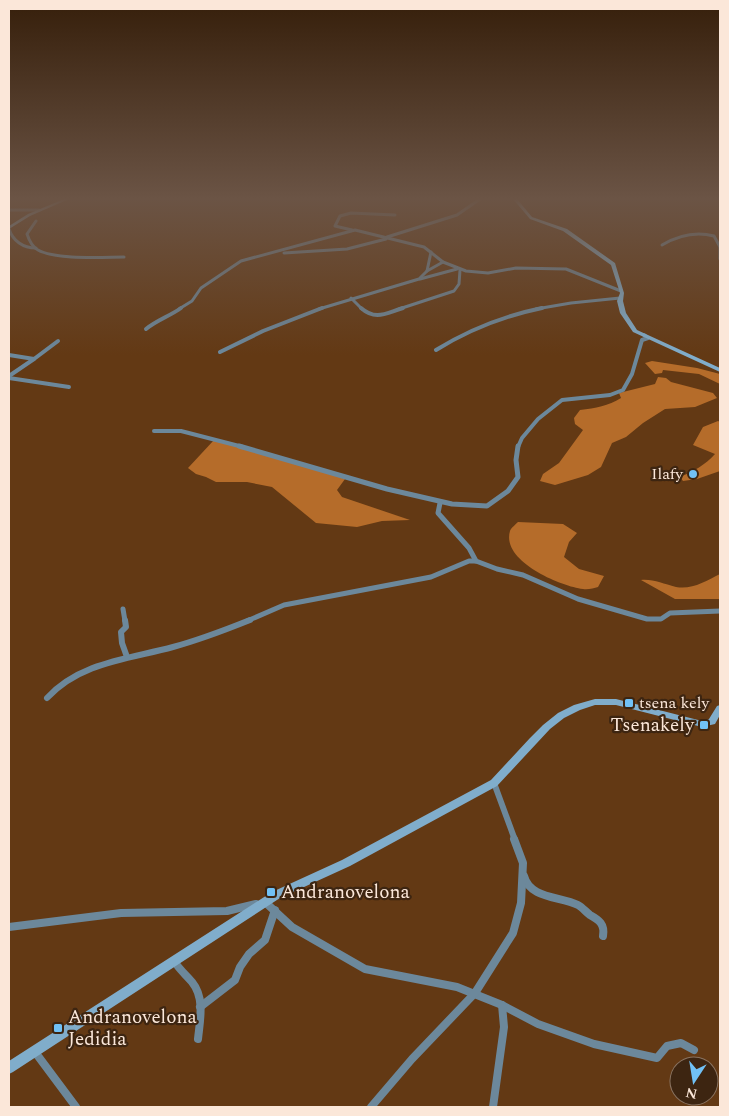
<svg xmlns="http://www.w3.org/2000/svg" width="729" height="1116" font-family="Spectral,serif">
  <rect width="100%" height="100%" fill="#633914"/>
  <g fill="#b56c2a">
    <polygon points="652,361 697,368 720,374 720,384 699,374 663,370 662,373 655,374 645,363"/>
    <path d="M 658,377 L 666,378 L 671,382 L 713,393 L 717,398 L 695,407 L 665,409 L 643,423 L 626,437 L 612,443 L 601,467 L 588,475 L 555,485 L 540,481 L 543,474 L 559,463 L 583,430 L 575,424 L 574,418 L 580,410 C 596,408 608,406 621,398 L 619,393 L 655,384 Z"/>
    <path d="M 718,421 L 720,422 L 720,471 L 697,479 L 683,481 L 680,477 C 694,471 705,465 715,454 L 693,445 L 703,427 Z"/>
    <polygon points="214,440 304,465 345,479 337,490 342,497 410,520 382,521 357,527 316,523 272,487 247,482 216,482 206,477 196,474 188,468"/>
    <path d="M 518,522 L 563,524 L 577,533 L 569,542 L 564,557 L 579,569 L 604,576 L 598,587 C 594,588 588,590 583,589 C 560,586 501,561 510,531 C 511,528 516,524 518,522 Z"/>
    <path d="M 720,574 L 720,599 L 675,599 L 641,580 C 654,579 663,584 676,587 C 692,590 706,581 720,574 Z"/>
  </g>
  <g fill="none" stroke-linecap="round" stroke-linejoin="round">
    <g stroke="#6c889b" stroke-width="3">
      <polyline points="9,210 39,210"/>
      <path d="M 36,221 L 27,234 C 29,240 32,247 38,250 C 56,260 103,257 124,257"/>
      <path d="M 9,229 C 13,241 23,248 36,248"/>
      <polyline points="352,230 335,226 340,216 351,213 395,215"/>
      <polyline points="387,237 457,215 480,199"/>
      <path d="M 662,245 C 679,235 695,231 714,236 L 720,247"/>
      <polyline points="720,248 720,259"/>
      <polyline points="284,253 347,249 386,239"/>
      <polyline points="427,271 431,252"/>
      <polyline points="420,279 457,269"/>
      <polyline points="351,298 362,309"/>
      <polyline points="179,309 192,301 201,288 241,261 355,230 424,247 443,262 466,271 488,273 516,268 566,269 621,291"/>
      <polyline points="319,309 419,279 427,271 443,262"/>
      <polyline points="399,309 454,291 459,284 460,270"/>
      <polyline points="536,309 571,303 620,298"/>
    </g>
    <g stroke="#6c889b" stroke-width="4">
      <path d="M 361,308 C 376,321 386,313 403,308"/>
      <path d="M 146,329 C 157,320 170,316 181,308"/>
      <path d="M 436,350 C 470,329 503,316 542,308"/>
      <polyline points="220,352 263,331 322,308"/>
      <polyline points="9,355 34,359 58,341"/>
      <polyline points="9,376 34,359"/>
      <polyline points="9,378 69,387"/>
      <polyline points="154,431 181,431 243,447"/>
      <polyline points="518,447 522,438 538,419 562,400 610,395 623,390 632,374 642,340 648,338 644,335"/>
    </g>
    <g stroke="#6c889b" stroke-width="5">
      <polyline points="239,446 387,489 452,504 487,506 508,491 518,477 516,460 518,446"/>
      <polyline points="440,503 438,513 469,548 476,561"/>
      <polyline points="123,609 125,621"/>
      <polyline points="247,621 284,605 431,577 469,561 476,561 497,569 523,575 578,599 647,619 661,619 670,613 720,611"/>
    </g>
    <g stroke="#6c889b" stroke-width="6">
      <polyline points="125,620 126,627 121,632 122,643 127,657"/>
      <path d="M 47,698 C 80,662 129,659 173,647 C 199,640 225,630 250,620"/>
      <polyline points="494,783 515,840"/>
    </g>
    <g stroke="#6c889b" stroke-width="8">
      <path d="M 524,876 C 530,899 560,896 578,905 C 582,907 586,912 590,915 C 599,920 605,924 603,936"/>
      <polyline points="265,902 292,927 365,969 457,987 502,1005 538,1024 594,1044 657,1058 667,1046 681,1043 694,1050"/>
      <polyline points="9,927 121,913 227,911 256,904"/>
      <path d="M 174,961 C 179,969 186,975 192,982 C 205,998 200,1020 198,1039"/>
      <polyline points="200,1007 235,980 240,967 249,954 265,940 275,910"/>
      <polyline points="35,1052 76,1107"/>
      <polyline points="371,1107 412,1059 475,993 513,933 521,903 523,863 514,839"/>
      <polyline points="493,1107 504,1027 502,1005"/>
    </g>
    <g fill="#80adcb" fill-rule="evenodd">
      <polygon points="64,199 69,199 30,216 9,229 9,226 28,214"/>
      <polygon points="513,199 517,199 532,217 567,229 615,263 624,293 623,301 626,313 637,330 720,368 720,372 633,332 620,313 617,301 620,293 611,265 563,231 530,219"/>
      <polygon points="595,699 616,699 702,721 709,719 717,706 720,705 720,715 715,724 702,727 616,705 595,705 580,710 564,718 550,729 497,786 350,866 280,898 13,1072 9,1074 9,1061 272,892 342,860 491,780 530,738 543,725 558,713 574,705"/>
    </g>
  </g>
  <linearGradient id="sky" x2="0" y2="1"><stop stop-color="#361f0b"/><stop offset="0.56" stop-color="#6b5445"/><stop offset="1" stop-color="#6b5445" stop-opacity="0"/></linearGradient>
  <rect width="729" height="355" fill="url(#sky)"/>
  <g fill="#71c1f5" stroke="#3d2511" stroke-width="2">
    <circle cx="693" cy="474" r="5"/>
    <rect x="624" y="698" width="10" height="10" rx="2.5"/>
    <rect x="699" y="720" width="10" height="10" rx="2.5"/>
    <rect x="266" y="887" width="10" height="10" rx="2.5"/>
    <rect x="53" y="1023" width="10" height="10" rx="2.5"/>
  </g>
  <g text-anchor="middle" dominant-baseline="central" stroke-width="4.5" stroke-linejoin="round" paint-order="stroke">
    <g font-size="16" fill="#fbe7d9" stroke="#3d2511" text-anchor="end">
      <text x="683" y="474">Ilafy</text>
      <text x="639" y="703" text-anchor="start">tsena kely</text>
    </g>
    <g font-size="19" fill="#fbe7d9" stroke="#3d2511" text-anchor="start">
      <text x="694" y="725" text-anchor="end">Tsenakely</text>
      <text x="281" y="892">Andranovelona</text>
      <text x="68" y="1017">Andranovelona<tspan x="68" dy="22">Jedidia</tspan></text>
    </g>
  </g>
  <rect width="729" height="1116" fill="none" stroke="#fbe7d9" stroke-width="20"/>
  <g transform="translate(694 1081) rotate(192)"><circle r="24" fill="#3d2511" stroke="#897361"/>
  <path d="M0-4L9 19L0 12L-9 19Z" fill="#71c1f5"/>
  <text y="-8" font-size="14" font-weight="bold" text-anchor="middle" fill="#fbe7d9">N</text>
  </g>
</svg>
